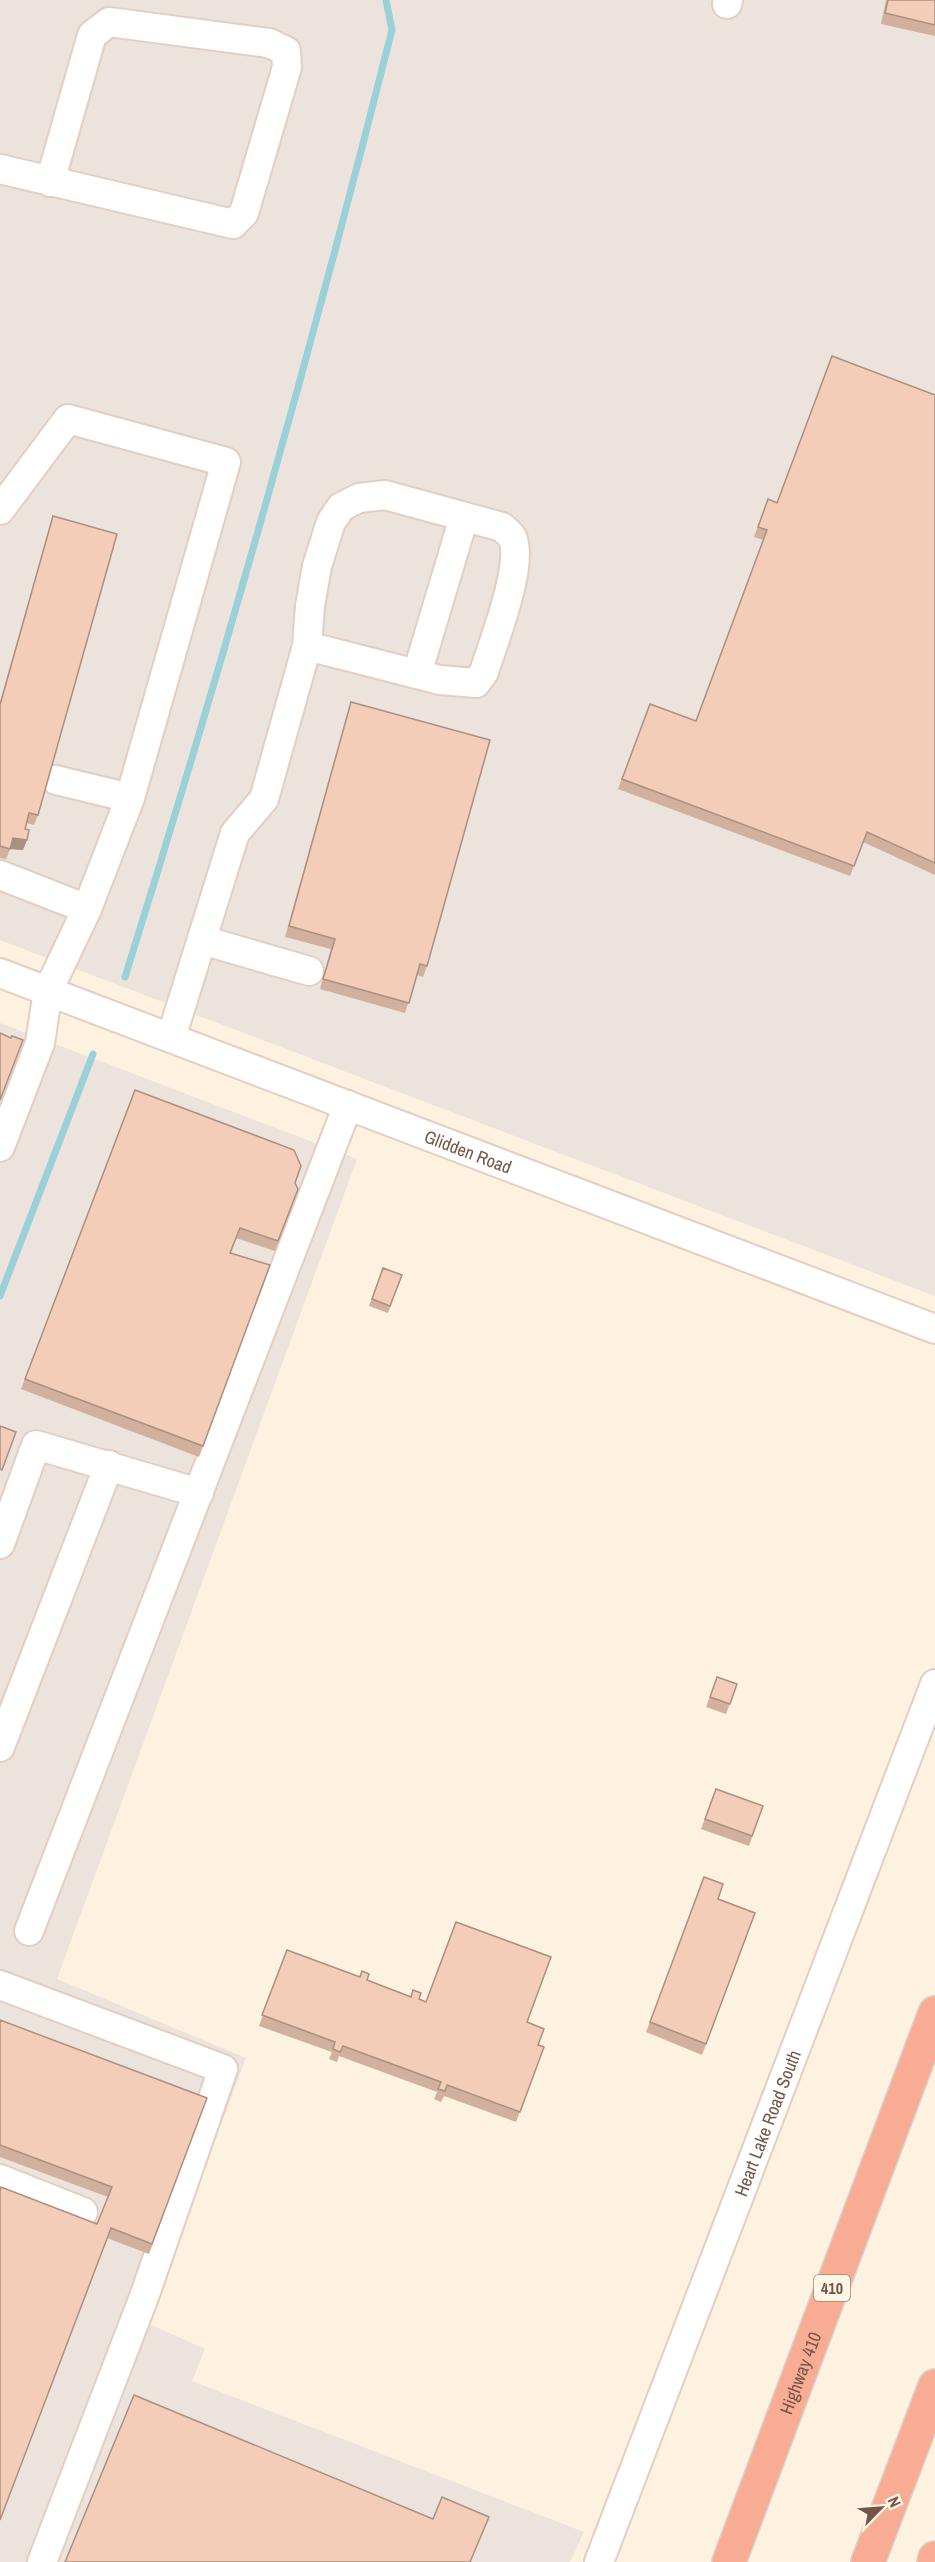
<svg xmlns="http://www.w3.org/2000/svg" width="935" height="2562" font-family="'Archivo Narrow',sans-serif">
  <rect width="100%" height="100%" fill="#fdf1e0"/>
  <g fill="#ebe3dc">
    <polygon points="0,0 935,0 935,1296 0,940"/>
    <polygon points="0,1023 357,1159 57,1979 246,2058 147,2323 205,2349 192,2381 584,2532 570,2562 0,2562"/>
  </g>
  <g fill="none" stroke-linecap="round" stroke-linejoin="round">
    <g stroke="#9ad1d8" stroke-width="7">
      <path d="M 125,977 C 223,664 312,348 392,30 L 386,0"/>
      <polyline points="0,1296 93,1054"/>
    </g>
    <g stroke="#e3cebf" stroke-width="32">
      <g id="minor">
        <polyline points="727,4 728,0"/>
        <polyline points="0,169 233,224 244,213 287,67 286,51 269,43 109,22 92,35 50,182"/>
        <polyline points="0,510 68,419 226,462 130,798 87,909"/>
        <polyline points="417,674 464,517"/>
        <polyline points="56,780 130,798"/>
        <polyline points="0,875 87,909 48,991 40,1043 0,1147"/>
        <polyline points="202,940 309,971"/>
        <path id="s1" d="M 0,973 L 935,1329"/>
        <path d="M 171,1038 L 235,833 L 264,799 L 307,646 L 310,606 L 317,566 L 331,522 L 341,507 L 359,498 L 385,495 L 502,527 C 505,530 510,534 512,537 C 525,563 493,643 484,672 L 476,683 L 440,680 L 307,646"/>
        <polyline points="0,1544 36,1445 199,1493"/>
        <polyline points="0,1747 109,1465"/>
        <polyline points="29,1931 348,1105"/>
        <polyline points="0,1985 223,2069 144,2297 42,2562"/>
        <polyline points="0,2179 83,2212"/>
        <path id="s2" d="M 599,2562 L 935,1684"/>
      </g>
    </g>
    <g stroke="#dbd3cf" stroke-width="36">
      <g id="highway">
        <path id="s3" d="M 729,2562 L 935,2013"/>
        <polyline points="868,2562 935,2386"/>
        <polyline points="934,2562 935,2558"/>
      </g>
    </g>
    <use href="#minor" stroke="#fff" stroke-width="28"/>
    <use href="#highway" stroke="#f9ac94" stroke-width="33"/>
  </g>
  <g fill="#d1b09d">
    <polygon points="886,0 935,0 935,36 881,24"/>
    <polygon points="935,395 935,875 863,842 850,876 618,789 650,704 696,721 763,540 754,537 768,499 777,503"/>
    <polygon points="53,516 38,815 34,825 26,823 25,829 23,850 10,849 6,859 0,858 0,702 50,526"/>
    <polygon points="351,702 427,966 423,977 417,975 405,1013 320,989 331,949 285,937 348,712"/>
    <polygon points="135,1090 295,1183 298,1189 275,1251 236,1238 231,1253 270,1265 199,1457 21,1389"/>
    <polygon points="383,1268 402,1275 388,1313 369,1306"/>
    <polygon points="717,1677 737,1684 726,1714 706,1707"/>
    <polygon points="716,1789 763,1806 749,1846 701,1829"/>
    <polygon points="704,1877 718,1899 755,1913 702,2055 646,2032"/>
    <polygon points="287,1950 426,2002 527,2022 538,2045 544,2047 516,2122 444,2096 441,2102 434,2099 437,2092 339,2056 337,2062 329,2059 332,2052 259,2026"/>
    <polygon points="0,2020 207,2098 149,2254 107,2238 97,2224 108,2197 0,2157"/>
  </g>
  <polygon fill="#aa9080" points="13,838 27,840 23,850 10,849"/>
  <g fill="#f3cdb7" stroke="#aa9080" stroke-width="1.5">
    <polygon points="888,0 935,0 935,25 885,13"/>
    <polygon points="832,356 935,395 935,863 867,832 854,866 622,779 650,704 696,721 767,530 758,527 768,499 777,503"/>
    <polygon points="53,516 117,534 38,815 29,813 25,829 29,830 27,840 13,838 10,849 0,846 0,705"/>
    <polygon points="351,702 490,740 427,966 420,964 409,1003 323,979 335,939 289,926"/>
    <polygon points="0,1033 11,1038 12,1036 23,1040 0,1100"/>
    <polygon points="135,1090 294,1150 301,1166 295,1183 298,1189 278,1241 240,1228 230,1253 270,1265 203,1446 25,1379"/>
    <polygon points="383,1268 402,1275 390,1306 372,1299"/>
    <polygon points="0,1426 16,1432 2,1470 0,1469"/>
    <polygon points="717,1677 737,1684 730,1704 710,1697"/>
    <polygon points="716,1789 763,1806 752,1836 705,1819"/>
    <polygon points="704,1877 723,1884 718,1899 755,1913 706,2044 650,2022"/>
    <polygon points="456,1922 551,1957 527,2022 544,2029 538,2045 544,2047 520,2112 447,2085 445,2091 438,2089 441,2082 343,2046 340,2052 333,2049 335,2042 262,2015 287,1950 360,1977 362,1971 369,1974 367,1980 411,1997 413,1990 421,1993 419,1999 426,2002"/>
    <polygon points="0,2020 207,2098 152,2244 111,2228 0,2520 0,2191 1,2187 97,2224 112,2187 0,2145"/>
    <polygon points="134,2395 433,2519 442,2497 489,2517 470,2562 65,2562"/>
  </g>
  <g text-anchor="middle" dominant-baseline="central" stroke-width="4.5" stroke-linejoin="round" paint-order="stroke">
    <rect fill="#fff5e7" stroke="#9e8577" stroke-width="1.5" x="814" y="2275" width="36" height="26" rx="4.5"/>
    <g font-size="16" font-weight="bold" fill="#745547">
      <text x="832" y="2288">410</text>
    </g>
    <g font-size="18" fill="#745547" stroke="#fff5e7">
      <text stroke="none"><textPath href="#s1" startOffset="501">Glidden Road</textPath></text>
      <text stroke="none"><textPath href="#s2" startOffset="470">Heart Lake Road South</textPath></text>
      <text stroke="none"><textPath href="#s3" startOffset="202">Highway 410</textPath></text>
    </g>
  </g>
  <g transform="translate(881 2508) rotate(65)" stroke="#fff5e7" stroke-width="4.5" paint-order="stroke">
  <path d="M0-4.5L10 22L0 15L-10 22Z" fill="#745547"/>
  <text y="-9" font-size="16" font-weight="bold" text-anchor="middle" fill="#745547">N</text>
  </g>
</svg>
